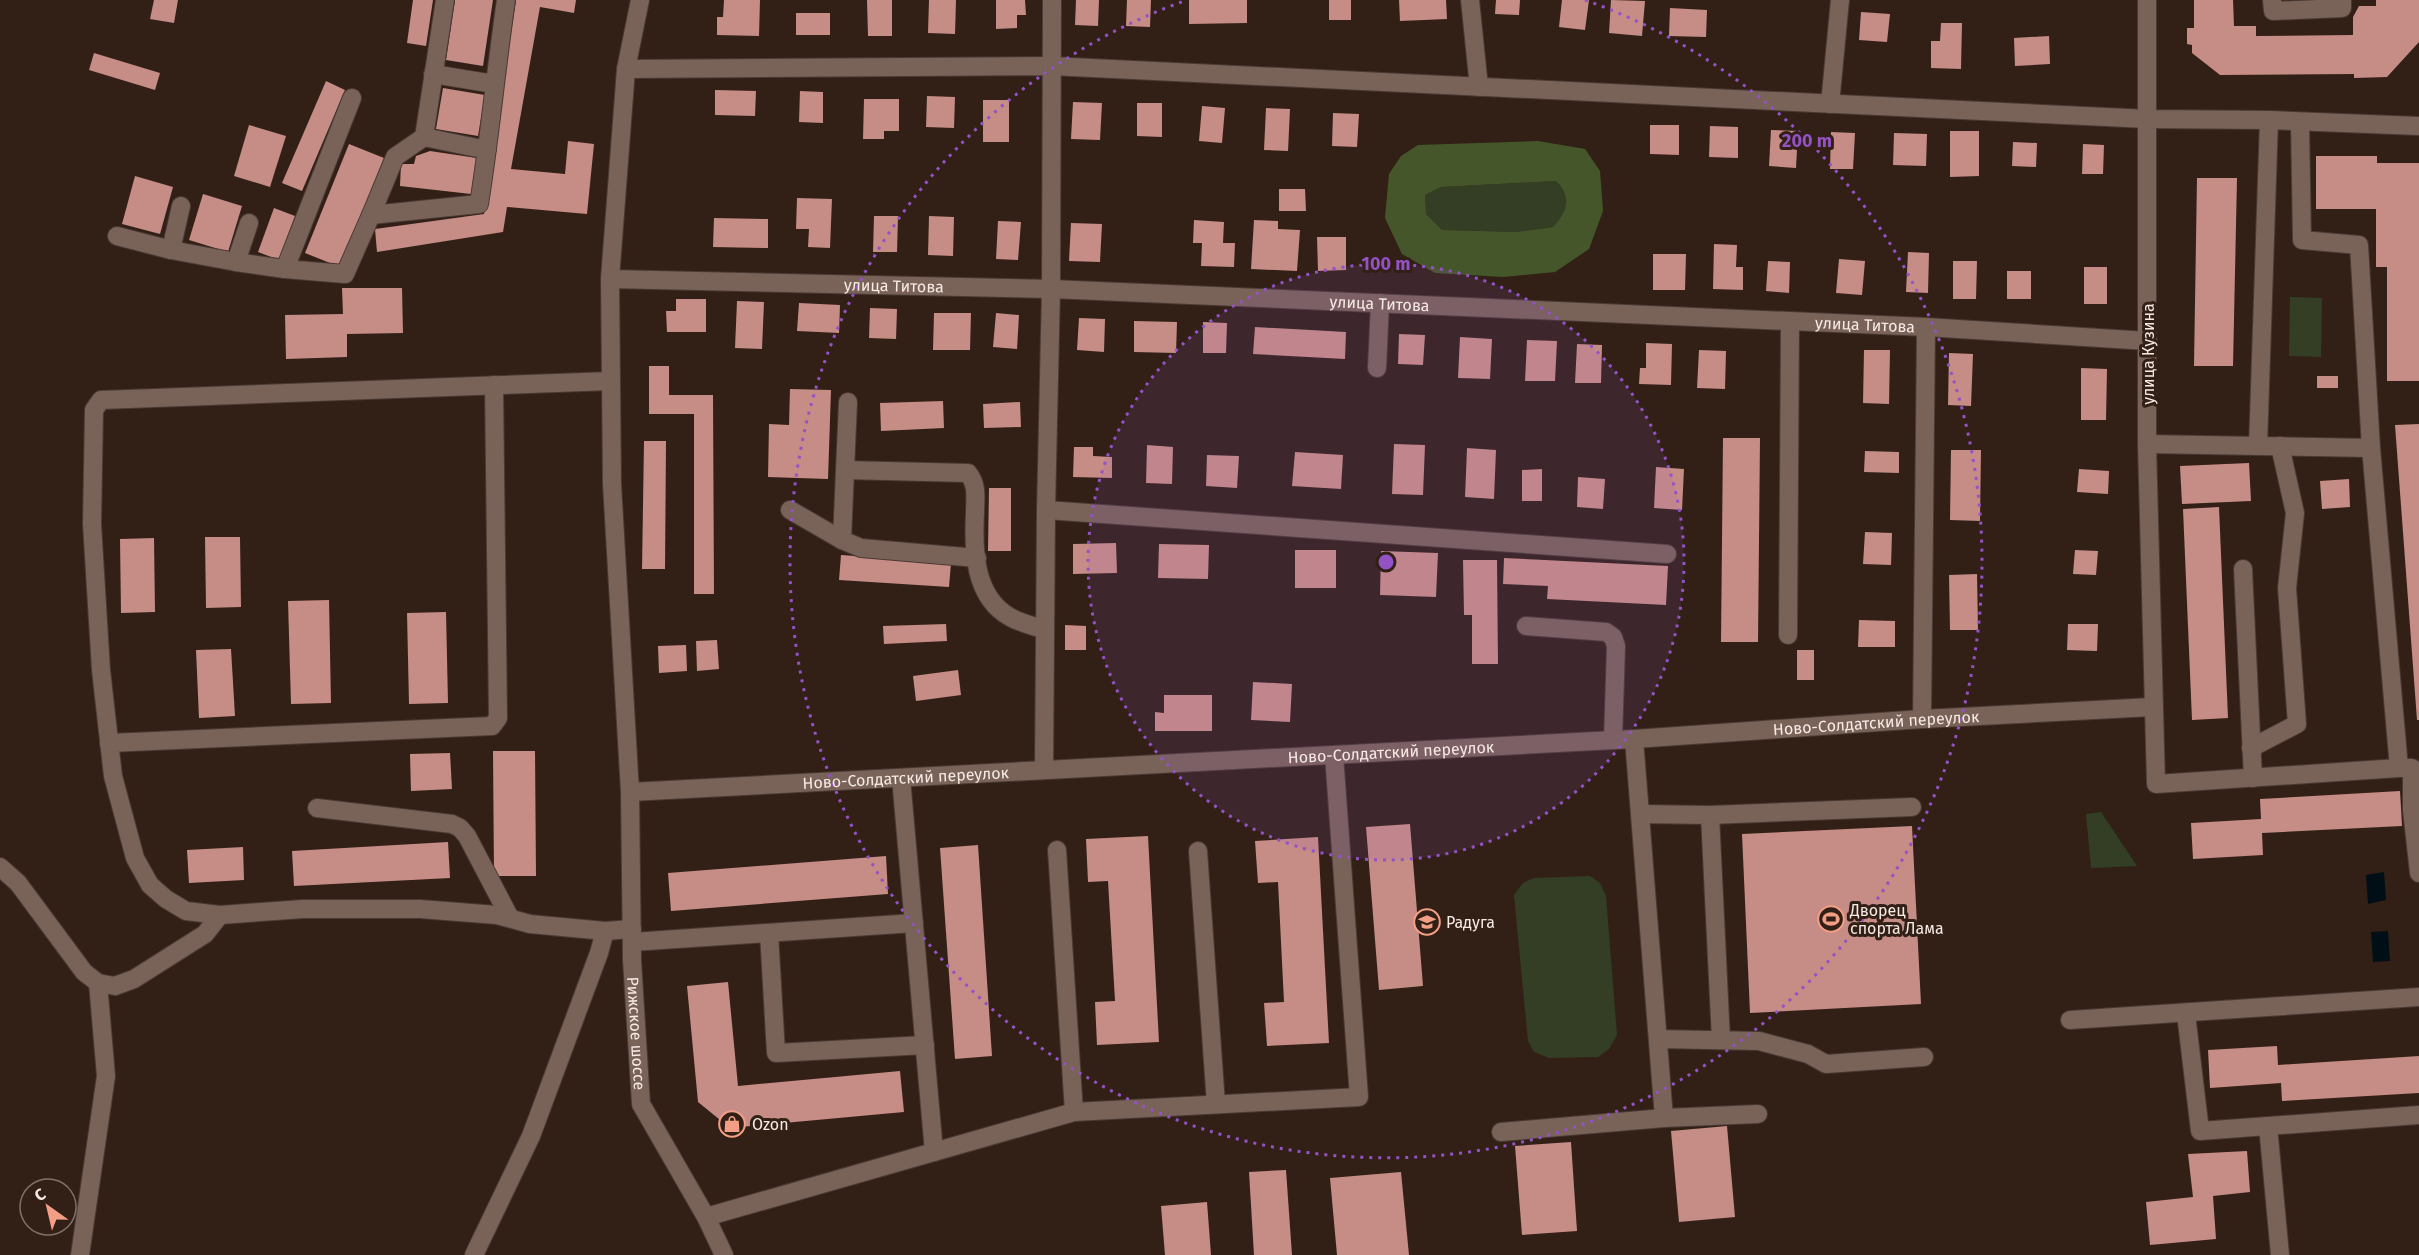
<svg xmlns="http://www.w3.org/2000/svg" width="2419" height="1255" font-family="'Fira Sans',sans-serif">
  <rect width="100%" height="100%" fill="#322017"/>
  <g fill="#333e25">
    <path d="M 1556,181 C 1573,199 1569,210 1553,227 L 1516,232 L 1442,230 L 1426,214 L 1425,195 L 1441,187 Z"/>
    <polygon points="2290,297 2322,298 2321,357 2289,356"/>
    <polygon points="2101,812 2137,866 2091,868 2086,814"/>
    <polygon points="1590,876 1600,883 1606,896 1617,1035 1609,1049 1598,1057 1549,1058 1534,1052 1528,1041 1514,895 1523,883 1534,878"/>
  </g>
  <path fill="#45572a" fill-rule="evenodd" d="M 1538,141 L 1585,149 L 1600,171 L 1603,211 L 1589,249 L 1555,272 L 1503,277 L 1435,273 L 1402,254 L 1385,218 L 1389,174 L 1401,156 L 1418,145 ZM 1556,181 C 1572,197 1568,211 1553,227 L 1516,232 L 1442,230 L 1426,214 L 1425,195 L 1441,187 Z"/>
  <g fill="#000f15">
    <polygon points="2384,872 2386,900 2368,904 2366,875"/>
    <polygon points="2388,931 2390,961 2373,962 2371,932"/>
  </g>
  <g fill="#c68c86">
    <polygon points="154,0 178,0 174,23 150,19"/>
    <polygon points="413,0 433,0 426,46 407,43"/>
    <polygon points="455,0 493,0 483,66 446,60"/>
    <polygon points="516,0 576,0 574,13 540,7 511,169 565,174 568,141 594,144 587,214 507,207 503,232 377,252 375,229 484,214"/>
    <polygon points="724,0 760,0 759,36 717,35 717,17 723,17"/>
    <polygon points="867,0 892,0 892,36 868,36"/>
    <polygon points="929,0 956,0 955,34 928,33"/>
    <polygon points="996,0 1025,0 1026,15 1017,15 1017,28 996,29"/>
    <polygon points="1076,0 1099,0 1098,26 1075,25"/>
    <polygon points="1127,0 1151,0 1150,27 1126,26"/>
    <polygon points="1189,0 1247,0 1247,23 1189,24"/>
    <rect x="1329" y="0" width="22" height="20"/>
    <polygon points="1399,0 1446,0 1447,19 1400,21"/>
    <polygon points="1496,0 1520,0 1519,15 1495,14"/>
    <polygon points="1562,0 1589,0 1585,30 1559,27"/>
    <polygon points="1611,0 1645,1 1642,36 1609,33"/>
    <polygon points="2194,0 2233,0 2234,26 2256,26 2256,36 2353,35 2353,17 2359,6 2376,6 2376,0 2419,0 2419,42 2387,77 2354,78 2354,74 2220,75 2192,53 2192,45 2187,44 2187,28 2194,28"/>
    <polygon points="1670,8 1707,10 1706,37 1669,36"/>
    <polygon points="1861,12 1890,14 1887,42 1859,40"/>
    <rect x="796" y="13" width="34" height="22"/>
    <polygon points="1941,23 1962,23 1961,69 1931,68 1931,41 1940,41"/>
    <polygon points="2049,36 2050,64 2015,66 2014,38"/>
    <polygon points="94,53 160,73 155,90 89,70"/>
    <polygon points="326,81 345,90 302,191 282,183"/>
    <polygon points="443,88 485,95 478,136 436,129"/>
    <polygon points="715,90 756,91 755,116 715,115"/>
    <polygon points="800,91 823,92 823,123 799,122"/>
    <polygon points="927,96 955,97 954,128 926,127"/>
    <polygon points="864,99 899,99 899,131 884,131 884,139 863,139"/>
    <rect x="983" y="100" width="26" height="42"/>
    <polygon points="1073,102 1102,103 1100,140 1071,139"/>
    <polygon points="1137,103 1162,103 1162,137 1137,136"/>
    <polygon points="1202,106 1225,108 1222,143 1199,141"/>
    <polygon points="1266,108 1290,109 1288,151 1264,150"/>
    <polygon points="1333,113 1359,114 1357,147 1332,146"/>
    <polygon points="249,125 286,136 270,187 234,176"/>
    <polygon points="1650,125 1679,125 1679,155 1650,154"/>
    <polygon points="1710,126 1738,127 1738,158 1709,157"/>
    <polygon points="1771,130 1798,131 1796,168 1769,166"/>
    <polygon points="1950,131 1979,131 1979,176 1950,177"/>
    <polygon points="1831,132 1855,133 1853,169 1830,169"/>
    <polygon points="1894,133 1927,134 1926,166 1893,165"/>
    <polygon points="2013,142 2037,143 2036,167 2012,166"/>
    <polygon points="349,144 384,158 340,267 305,253"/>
    <polygon points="2083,144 2104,145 2103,174 2082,174"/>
    <polygon points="430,151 477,158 471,194 400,186 401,164 414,164 416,156"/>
    <polygon points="2316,156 2377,156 2377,163 2419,163 2419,381 2387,381 2387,267 2376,267 2376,209 2316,209"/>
    <polygon points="135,176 173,187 160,234 122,224"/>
    <polygon points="2197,178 2237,178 2233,366 2194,366"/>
    <polygon points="1279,189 1305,189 1306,211 1279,211"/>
    <polygon points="203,194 242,206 228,252 189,240"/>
    <polygon points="797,198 832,199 830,248 808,247 809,229 796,229"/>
    <polygon points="274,208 295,216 279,260 258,252"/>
    <polygon points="874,216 898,216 897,252 873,252"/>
    <polygon points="929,216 954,217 953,256 928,255"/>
    <polygon points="714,218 768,219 768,248 713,247"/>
    <polygon points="1194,220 1224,222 1223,243 1235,243 1234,267 1201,266 1202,243 1193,243"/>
    <polygon points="1254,220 1278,221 1278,229 1300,230 1297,271 1251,269"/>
    <polygon points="998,221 1021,222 1018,260 996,259"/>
    <polygon points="1071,223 1102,224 1100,262 1069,261"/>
    <polygon points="1317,237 1346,237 1346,270 1318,271"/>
    <polygon points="1714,244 1737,245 1736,267 1743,267 1743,290 1713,289"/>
    <polygon points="1908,252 1929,253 1928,293 1906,292"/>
    <polygon points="1653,254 1686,254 1685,290 1653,290"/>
    <polygon points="1839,259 1865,261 1862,295 1836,293"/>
    <polygon points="1768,261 1790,262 1789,293 1766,291"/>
    <polygon points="1953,261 1977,261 1976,299 1953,299"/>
    <rect x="2084" y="267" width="23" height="37"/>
    <rect x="2007" y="271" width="24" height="28"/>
    <polygon points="342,288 402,288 403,333 347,334 347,357 286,359 285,315 343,314"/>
    <polygon points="676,299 706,299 706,332 667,332 666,311 676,311"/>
    <polygon points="737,301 764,302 762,349 735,348"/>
    <polygon points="799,303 840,305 839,333 797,331"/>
    <polygon points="870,308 897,309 896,339 869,338"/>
    <polygon points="934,313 971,313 970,350 933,350"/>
    <polygon points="996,313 1019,315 1017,349 993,347"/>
    <polygon points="1079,318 1105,319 1104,352 1077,350"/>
    <polygon points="1134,321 1177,322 1176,353 1134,352"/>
    <polygon points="1203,322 1227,323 1226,353 1203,353"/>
    <polygon points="1255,327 1346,332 1345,359 1253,354"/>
    <polygon points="1399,334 1425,335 1423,365 1398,364"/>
    <polygon points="1460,337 1492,339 1490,379 1458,378"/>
    <polygon points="1527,340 1557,341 1555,381 1525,381"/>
    <polygon points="1646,343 1672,344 1671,385 1639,384 1640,368 1646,368"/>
    <polygon points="1577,344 1602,345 1601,383 1575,383"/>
    <polygon points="1699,350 1726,351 1725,389 1697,388"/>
    <polygon points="1864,350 1890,350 1889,404 1863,403"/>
    <polygon points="1949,353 1973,354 1971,406 1948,405"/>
    <polygon points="649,366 669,366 669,395 713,395 714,594 694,594 694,414 649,414"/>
    <polygon points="2081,368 2107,369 2106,420 2081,420"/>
    <rect x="2317" y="376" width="21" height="12"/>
    <polygon points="790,389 831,390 828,479 768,477 769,424 789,425"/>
    <polygon points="943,401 944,428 881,431 880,403"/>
    <polygon points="1020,402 1021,427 984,428 983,404"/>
    <polygon points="2419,424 2419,720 2417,720 2395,425"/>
    <polygon points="1723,438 1760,438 1758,642 1721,642"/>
    <polygon points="644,441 666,441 665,569 642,569"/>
    <polygon points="1394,444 1425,445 1423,495 1392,494"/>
    <polygon points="1147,445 1173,447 1172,484 1146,483"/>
    <polygon points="1074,447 1093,447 1093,456 1112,457 1112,478 1073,477"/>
    <polygon points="1467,448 1496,450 1494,499 1465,497"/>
    <polygon points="1951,450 1981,450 1980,521 1950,520"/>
    <polygon points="1865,451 1899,452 1899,473 1864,472"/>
    <polygon points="1295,452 1343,455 1341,489 1292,486"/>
    <polygon points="1207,455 1239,456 1237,488 1206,486"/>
    <polygon points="2249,463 2251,501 2182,504 2180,466"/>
    <polygon points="1656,467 1684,469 1682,510 1654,508"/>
    <polygon points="1542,469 1542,501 1522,501 1522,470"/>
    <polygon points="2079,469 2109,471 2108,494 2077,492"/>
    <polygon points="1578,477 1605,479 1603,509 1577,507"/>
    <polygon points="2349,479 2350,507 2322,509 2320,481"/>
    <polygon points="989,488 1011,488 1011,551 988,551"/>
    <polygon points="2219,507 2228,718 2192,720 2183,509"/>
    <polygon points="1865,532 1892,533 1891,565 1863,564"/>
    <polygon points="205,537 240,537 241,607 206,608"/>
    <polygon points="154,538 155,612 121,613 120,539"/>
    <polygon points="1116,543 1117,573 1073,574 1073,544"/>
    <polygon points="1159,544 1209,545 1208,579 1158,578"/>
    <rect x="1295" y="550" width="41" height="38"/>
    <polygon points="2075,550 2098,551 2096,575 2073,574"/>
    <polygon points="1381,551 1438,553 1436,597 1380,595"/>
    <polygon points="841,555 951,563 949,587 839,580"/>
    <polygon points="1504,558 1668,566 1666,605 1547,599 1548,586 1503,584"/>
    <polygon points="1463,560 1497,560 1498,664 1472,664 1472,615 1464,615"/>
    <polygon points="1977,574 1978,630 1950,630 1949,575"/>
    <polygon points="329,600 331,703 291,704 288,601"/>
    <polygon points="446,612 448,703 409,704 407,613"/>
    <polygon points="1859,620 1895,621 1895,647 1858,647"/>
    <polygon points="946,624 947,641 884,644 883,626"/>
    <polygon points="2068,624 2098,624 2097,651 2067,650"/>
    <polygon points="1065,625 1086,626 1086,650 1065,650"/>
    <polygon points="717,640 719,669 697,671 696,641"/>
    <polygon points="686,645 687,671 659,673 658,646"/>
    <polygon points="231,649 235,716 199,718 196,650"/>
    <rect x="1797" y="650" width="17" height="30"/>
    <polygon points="958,670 961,695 916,701 913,676"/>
    <polygon points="1253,682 1292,684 1290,722 1251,720"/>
    <polygon points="1164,695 1212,695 1212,731 1155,731 1155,712 1164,713"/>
    <polygon points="493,751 535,751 536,876 494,876"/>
    <polygon points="450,753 452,789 411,791 410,754"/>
    <polygon points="2400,791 2402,826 2262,833 2263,855 2193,859 2191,823 2261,819 2260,799"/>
    <polygon points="1410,824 1423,986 1379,990 1366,827"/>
    <polygon points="1912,826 1921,1004 1750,1013 1742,834"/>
    <polygon points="1148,836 1159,1042 1097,1045 1095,1002 1115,1001 1108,881 1088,882 1086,839"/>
    <polygon points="1318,837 1329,1043 1267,1046 1264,1003 1284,1002 1278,882 1258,883 1255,841"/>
    <polygon points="448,842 450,878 294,886 292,851"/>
    <polygon points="978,845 992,1056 955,1059 940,848"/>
    <polygon points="243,847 244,880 189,883 187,850"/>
    <polygon points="886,856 888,894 671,911 668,873"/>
    <polygon points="728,982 738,1086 900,1071 904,1112 730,1128 698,1102 687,986"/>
    <polygon points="2277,1046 2278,1065 2419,1056 2419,1093 2282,1101 2281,1083 2210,1088 2208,1050"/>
    <polygon points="1727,1126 1735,1217 1679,1222 1671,1131"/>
    <polygon points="1571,1142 1577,1231 1522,1235 1515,1146"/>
    <polygon points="2247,1151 2250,1192 2213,1196 2216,1239 2150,1245 2146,1202 2193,1197 2188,1154"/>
    <polygon points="1286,1170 1292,1255 1254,1255 1249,1172"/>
    <polygon points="1401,1172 1409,1255 1337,1255 1330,1178"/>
    <polygon points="1207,1202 1211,1255 1165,1255 1161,1206"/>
  </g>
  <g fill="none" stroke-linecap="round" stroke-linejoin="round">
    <g stroke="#4a3a34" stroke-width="20">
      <g id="minor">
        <path id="s1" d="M 640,0 L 626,69 L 610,279 L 612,484 L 630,792 L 632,960 L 641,1104 L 706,1217 L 724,1255"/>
        <polyline points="1470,0 1479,87"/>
        <polyline points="2147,0 2147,444 2156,784 2399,768 2371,448"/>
        <polyline points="2272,0 2273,11 2342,8 2342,0"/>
        <polyline points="626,69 1051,66 2148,119 2269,120 2419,126"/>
        <polyline points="433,74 494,84"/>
        <polyline points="352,98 285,269 345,274 371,215"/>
        <polyline points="1830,104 1840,0"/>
        <polyline points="424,137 445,0"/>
        <path d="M 487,150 L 424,137 L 395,157 L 371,215 L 479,204 C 490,136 496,68 506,0"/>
        <polyline points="181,206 171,250 236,262"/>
        <polyline points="249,223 236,262 285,269"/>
        <polyline points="117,236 171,250"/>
        <path id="s2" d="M 610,279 L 1051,289 L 1926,327 L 2148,341"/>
        <polyline points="1377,368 1380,303"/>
        <polyline points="611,381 101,400 94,410 92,524 101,670 113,776 135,858 150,885 166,899 186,911 220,915 303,909 420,909 497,915 530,924 605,931 632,929"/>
        <path d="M 848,402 L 845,470 L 968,473 C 978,485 975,499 975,513 C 973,550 974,597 1010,617 C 1020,623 1034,626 1045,630"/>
        <polyline points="2147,444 2371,448 2359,245 2302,240 2300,123"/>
        <polyline points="2258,446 2269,120"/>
        <polyline points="845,470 842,540 861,548 977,558"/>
        <polyline points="790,510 842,540"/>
        <polyline points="1046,510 1667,554"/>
        <polyline points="2243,569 2253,778"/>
        <polyline points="1526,626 1606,632 1613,637 1616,646 1613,740"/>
        <polyline points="1788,635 1790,322"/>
        <polyline points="1922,719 1926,327"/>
        <polyline points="1634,739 1664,1118"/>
        <polyline points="109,743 492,726 498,718 494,385"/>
        <polyline points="2251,748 2297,724 2287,588 2295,513 2280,446"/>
        <polyline points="2399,768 2412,768 2412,810 2419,873"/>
        <polyline points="1044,770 1046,510 1051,289 1052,0"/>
        <polyline points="901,778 934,1152"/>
        <path id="s3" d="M 630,792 L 1634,739 L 1922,719 L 2152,707"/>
        <polyline points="317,808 452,824 460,828 467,836 510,918"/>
        <polyline points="1640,814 1710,815 1721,1040"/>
        <polyline points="1710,815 1912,807"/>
        <polyline points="1057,850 1074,1112"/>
        <polyline points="1198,851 1216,1104"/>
        <polyline points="0,867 18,883 84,972 98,983 115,986 134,979 205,934 220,915"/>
        <polyline points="769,933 776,1053 925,1045"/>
        <polyline points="632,942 914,923"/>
        <polyline points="2186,1014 2200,1131 2419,1115"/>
        <polyline points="2070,1020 2419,997"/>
        <polyline points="1658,1039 1759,1041 1808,1054 1826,1064 1924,1057"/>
        <polyline points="2268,1126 2280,1255"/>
        <polyline points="1501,1132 1664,1118 1758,1114"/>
        <polyline points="706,1217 1074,1112 1359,1097 1334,755"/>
        <polyline points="80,1255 106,1076 98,983"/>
        <polyline points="474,1255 531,1136 599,953 605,931"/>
      </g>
    </g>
    <use href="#minor" stroke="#796258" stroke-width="18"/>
  </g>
  <circle cx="1386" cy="562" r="298" fill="#9452c6" fill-opacity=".12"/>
  <g fill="none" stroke="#9452c6" stroke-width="3" stroke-dasharray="3 6">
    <circle cx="1386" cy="562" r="298"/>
    <path d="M1585 0A596 596 0 1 1 1187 0"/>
  </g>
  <defs>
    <g id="stadium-ring" transform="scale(1.35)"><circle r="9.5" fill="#322017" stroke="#f39f85" stroke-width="1.5"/><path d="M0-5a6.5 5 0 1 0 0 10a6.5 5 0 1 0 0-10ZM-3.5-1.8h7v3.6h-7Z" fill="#f39f85"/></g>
    <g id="school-ring" transform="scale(1.35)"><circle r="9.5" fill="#322017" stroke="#f39f85" stroke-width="1.5"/><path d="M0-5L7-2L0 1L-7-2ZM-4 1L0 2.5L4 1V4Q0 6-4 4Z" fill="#f39f85"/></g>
    <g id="shop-ring" transform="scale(1.35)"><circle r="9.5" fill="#322017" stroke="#f39f85" stroke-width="1.5"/><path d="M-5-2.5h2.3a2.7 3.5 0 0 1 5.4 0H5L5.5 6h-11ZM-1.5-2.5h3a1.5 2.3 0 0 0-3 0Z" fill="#f39f85"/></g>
  </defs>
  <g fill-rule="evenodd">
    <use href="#stadium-ring" x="1831" y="919"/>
    <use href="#school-ring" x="1427" y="922"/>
    <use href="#shop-ring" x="732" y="1124"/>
  </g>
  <g text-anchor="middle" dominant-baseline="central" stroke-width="6" stroke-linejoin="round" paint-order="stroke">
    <g font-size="16" fill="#f7eae4" stroke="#322017">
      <text stroke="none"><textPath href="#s2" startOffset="284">улица Титова</textPath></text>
      <text stroke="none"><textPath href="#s2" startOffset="770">улица Титова</textPath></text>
      <text stroke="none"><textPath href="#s2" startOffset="1256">улица Титова</textPath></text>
      <text transform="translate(2148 354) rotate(-90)">улица Кузина</text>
      <text stroke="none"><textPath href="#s3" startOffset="1248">Ново-Солдатский переулок</textPath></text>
      <text stroke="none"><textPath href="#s3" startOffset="762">Ново-Солдатский переулок</textPath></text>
      <text stroke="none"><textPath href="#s3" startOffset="276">Ново-Солдатский переулок</textPath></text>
      <text stroke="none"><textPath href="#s1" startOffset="1036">Рижское шоссе</textPath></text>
    </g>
    <g font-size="16" fill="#f7eae4" stroke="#322017" text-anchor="start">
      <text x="1850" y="910">Дворец<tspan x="1850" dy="18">спорта Лама</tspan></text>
      <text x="1446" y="922">Радуга</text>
      <text x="752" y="1124">Ozon</text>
    </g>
  </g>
  <circle cx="1386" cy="562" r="9" fill="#9452c6" stroke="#322017" stroke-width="3"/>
  <g font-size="18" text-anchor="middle" font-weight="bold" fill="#9452c6" stroke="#322017" stroke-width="6" stroke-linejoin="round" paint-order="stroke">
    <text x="1807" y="147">200 m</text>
    <text x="1386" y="270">100 m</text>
  </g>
  <g transform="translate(48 1207) rotate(326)"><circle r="28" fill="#322017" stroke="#817169" stroke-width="1.5"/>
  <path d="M0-4.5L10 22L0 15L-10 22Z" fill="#f39f85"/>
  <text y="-9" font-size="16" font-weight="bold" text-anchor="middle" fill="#f7eae4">С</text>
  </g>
</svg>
